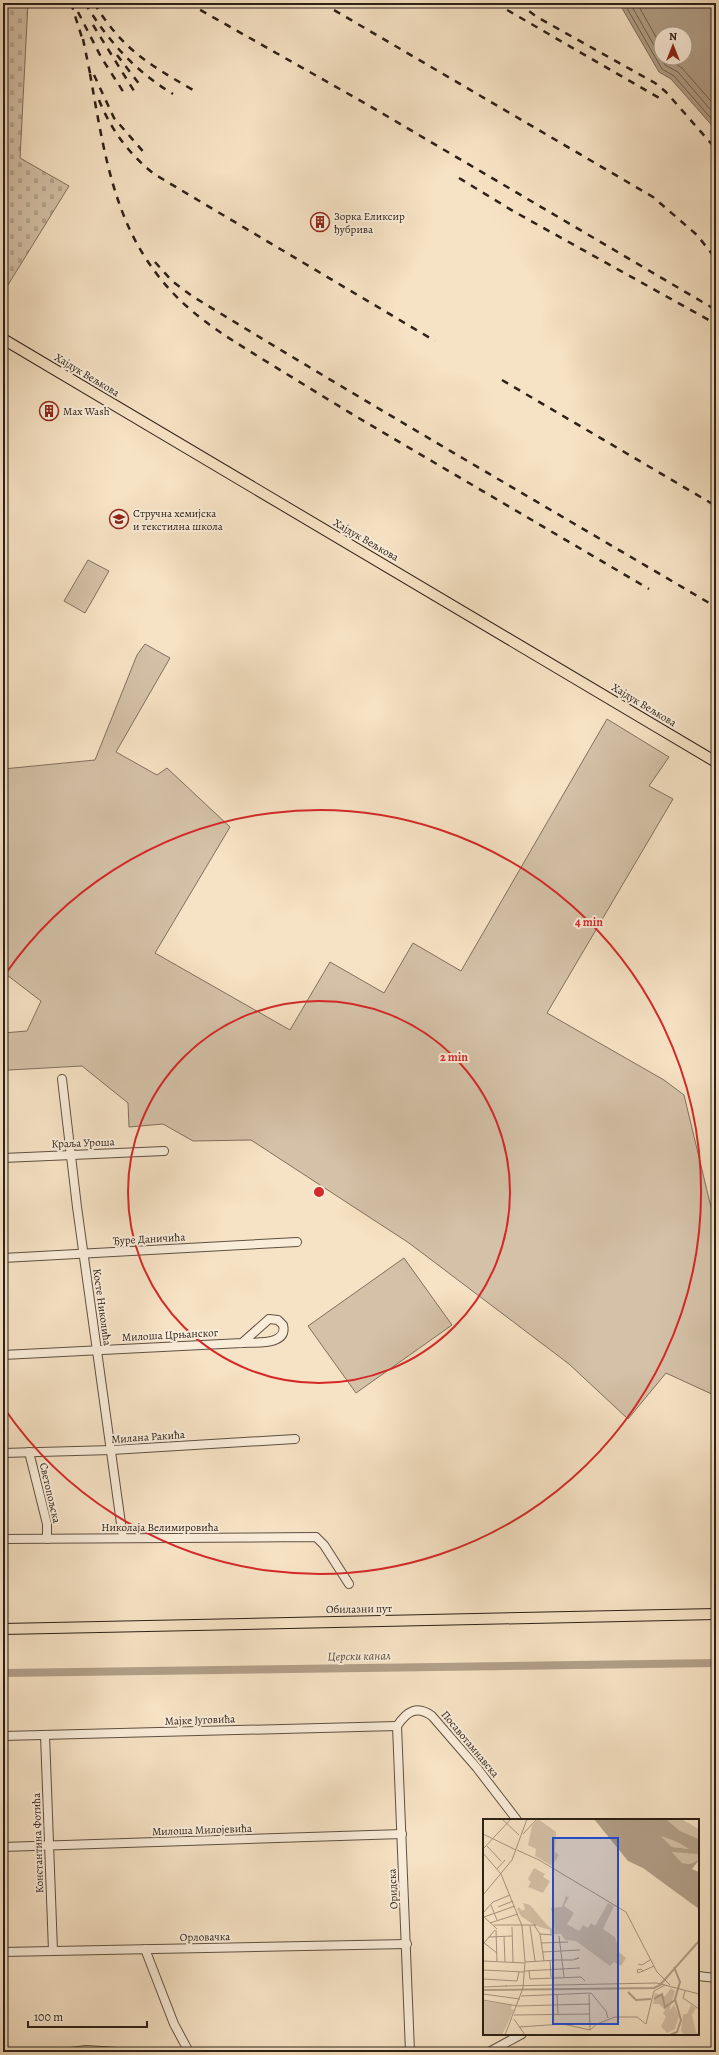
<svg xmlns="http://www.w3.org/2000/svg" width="719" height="2055" font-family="Alegreya,serif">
  <defs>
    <pattern id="cemetery-stones" width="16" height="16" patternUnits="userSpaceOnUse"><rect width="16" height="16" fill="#d4c1a7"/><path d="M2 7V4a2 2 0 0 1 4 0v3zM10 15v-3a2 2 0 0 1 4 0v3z" fill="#b6a68f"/></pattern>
  </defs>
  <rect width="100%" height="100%" fill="#f6e2c4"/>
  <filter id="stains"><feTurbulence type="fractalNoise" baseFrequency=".005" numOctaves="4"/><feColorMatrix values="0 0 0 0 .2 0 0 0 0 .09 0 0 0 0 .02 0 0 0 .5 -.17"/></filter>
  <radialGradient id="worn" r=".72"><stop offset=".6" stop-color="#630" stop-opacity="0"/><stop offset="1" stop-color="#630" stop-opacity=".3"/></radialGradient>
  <g fill="#d4c1a7" stroke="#80705f">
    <polygon points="88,560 109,571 85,613 64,601"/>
    <polygon points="145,644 170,658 116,752 157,775 167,768 230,827 155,953 290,1030 330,962 384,993 413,943 461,971 607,719 669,757 649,786 673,799 547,1013 664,1080 684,1095 716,1228 716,1396 666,1373 628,1419 569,1364 409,1243 251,1140 193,1141 163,1124 129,1127 128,1103 82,1066 9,1070 3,1069 3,1033 27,1031 41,1001 3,972 3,769 95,760 137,655"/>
    <polygon points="404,1258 452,1325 356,1393 308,1326"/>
  </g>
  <polygon fill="url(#cemetery-stones)" stroke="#80705f" points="3,3 28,3 20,158 69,186 3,293"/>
  <path fill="#b2a089" stroke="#7d6d5b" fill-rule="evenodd" d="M 619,3 L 716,3 L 716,130 L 671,79 L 659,72 ZM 661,34 L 685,34 L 685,58 L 661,58 Z"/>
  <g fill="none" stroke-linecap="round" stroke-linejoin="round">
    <g stroke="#706050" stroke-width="1">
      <polyline points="624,3 662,69 674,76 716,124"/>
      <polyline points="630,3 665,65 678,72 716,116"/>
      <polyline points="637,3 661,46"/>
      <polyline points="667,58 682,68 716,107"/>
    </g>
    <polyline stroke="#b2a089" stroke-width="8" points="3,1673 716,1663"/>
    <g stroke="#5f5042" stroke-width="10">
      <g id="minor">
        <polyline points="62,1079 77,1207 123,1538"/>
        <polyline points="3,1158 164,1151"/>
        <polyline points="3,1258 297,1242"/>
        <path d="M 3,1355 L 242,1343 C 255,1342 288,1346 283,1325 L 278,1320 L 269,1319 L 242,1343"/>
        <polyline points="29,1452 47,1524 47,1539"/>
        <polyline points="3,1453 112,1450 295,1439"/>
        <polyline points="3,1539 316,1537 324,1545 349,1584"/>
        <polyline points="397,1726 410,2052"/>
        <path d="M 397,1726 C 407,1711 417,1705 432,1716 L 477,1768 L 517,1820"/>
        <polyline points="45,1735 53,1951"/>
        <polyline points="3,1736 397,1726"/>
        <polyline points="3,1847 402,1834"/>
        <polyline points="145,1949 174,2024 189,2052"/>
        <polyline points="3,1952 407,1944"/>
        <polyline points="698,1976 716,1978"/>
        <polyline points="71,2052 86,2050 117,2052"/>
        <polyline points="489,2052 522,2034"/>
      </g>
    </g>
    <g stroke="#2d2017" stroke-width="12">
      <g id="major">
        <polyline points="3,339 716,762"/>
        <polyline points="3,1629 716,1614"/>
      </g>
    </g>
    <use href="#minor" stroke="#f9ecd9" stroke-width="8"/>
    <use href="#major" stroke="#f6e2c4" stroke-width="10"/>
    <g stroke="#2d2017" stroke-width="2.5" stroke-dasharray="7 7" stroke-linecap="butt">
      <polyline points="71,3 84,44"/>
      <path d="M 85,3 C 108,41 135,71 173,94"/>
      <path d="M 94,3 C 123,50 147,63 193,90"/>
      <polyline points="188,3 368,105 716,310"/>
      <polyline points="322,3 653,197 697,235 716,259"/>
      <polyline points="495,3 661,99"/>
      <polyline points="518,3 537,17 655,83 666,92 716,149"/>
      <polyline points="78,12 101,57 124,93"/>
      <polyline points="93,25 134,91"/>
      <polyline points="83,39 91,78"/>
      <polyline points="117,55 140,85"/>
      <path d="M 90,74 C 101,134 110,201 143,254 C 177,309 219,332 272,365 C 308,387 343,409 379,430 C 469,483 559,536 649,589"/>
      <polyline points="94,75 114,118 147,156"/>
      <path d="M 99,100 C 111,130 129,154 154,174 L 435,341"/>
      <polyline points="459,178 513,211 716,324"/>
      <path d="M 155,262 L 172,281 L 192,296 C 365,402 541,504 716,607"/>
      <polyline points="502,380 716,506"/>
    </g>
  </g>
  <g fill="none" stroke="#d62828" stroke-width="2">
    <circle cx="319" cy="1192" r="191"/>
    <path d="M4 976A382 382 0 1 1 4 1408"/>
  </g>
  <defs>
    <g id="building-ring" transform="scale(1)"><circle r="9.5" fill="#f9ecd9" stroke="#8f2418" stroke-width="1.5"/><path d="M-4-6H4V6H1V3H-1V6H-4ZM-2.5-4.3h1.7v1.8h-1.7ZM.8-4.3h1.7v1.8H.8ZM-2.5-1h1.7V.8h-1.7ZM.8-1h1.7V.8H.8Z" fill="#8f2418"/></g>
    <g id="school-ring" transform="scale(1)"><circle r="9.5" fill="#f9ecd9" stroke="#8f2418" stroke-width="1.5"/><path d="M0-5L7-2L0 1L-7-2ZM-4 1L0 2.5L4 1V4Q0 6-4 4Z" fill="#8f2418"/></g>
  </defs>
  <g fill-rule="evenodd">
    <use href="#building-ring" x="320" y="222"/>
    <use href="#building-ring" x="49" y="411"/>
    <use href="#school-ring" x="119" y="519"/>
  </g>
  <g text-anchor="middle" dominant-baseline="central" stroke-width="4" stroke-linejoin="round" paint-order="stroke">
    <g font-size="11" fill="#2d2017" stroke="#f9ecd9" text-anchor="start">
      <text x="334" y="216">Зорка Еликсир<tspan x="334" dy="13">ђубрива</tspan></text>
      <text x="63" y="411">Max Wash</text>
      <text x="133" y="513">Стручна хемијска<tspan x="133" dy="13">и текстилна школа</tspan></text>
    </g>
    <g font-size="11" fill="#2d2017" stroke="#f9ecd9">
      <text transform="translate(87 375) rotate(31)">Хајдук Вељкова</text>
      <text transform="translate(366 540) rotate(30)">Хајдук Вељкова</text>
      <text transform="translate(644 705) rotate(31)">Хајдук Вељкова</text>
      <text transform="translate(83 1143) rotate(-2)">Краља Уроша</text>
      <text transform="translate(149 1239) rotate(-3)">Ђуре Даничића</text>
      <text transform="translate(102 1307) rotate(82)">Косте Николића</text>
      <text transform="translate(170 1335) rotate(-3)">Милоша Црњанског</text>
      <text transform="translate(148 1437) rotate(-4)">Милана Ракића</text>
      <text transform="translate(50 1493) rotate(77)">Светопољска</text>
      <text x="160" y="1527">Николаја Велимировића</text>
      <text transform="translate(359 1609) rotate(-1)">Обилазни пут</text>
      <text transform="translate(200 1720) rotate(-2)">Мајке Југовића</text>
      <text transform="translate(470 1744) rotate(50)">Посавотамнавска</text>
      <text transform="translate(202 1830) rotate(-2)">Милоша Милојевића</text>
      <text transform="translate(38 1843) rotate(-92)">Константина Фотића</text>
      <text transform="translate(393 1889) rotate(-93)">Оридска</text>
      <text transform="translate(205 1937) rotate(-1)">Орловачка</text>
    </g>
    <g font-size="12" font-style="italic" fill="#5c4d3f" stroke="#f9ecd9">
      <text transform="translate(359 1656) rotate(-1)">Церски канал</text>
    </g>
  </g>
  <g transform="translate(483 1819)">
    <rect width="216" height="216" fill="#f6e2c4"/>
    <path d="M 51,49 L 62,55 L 60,58 L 67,62 L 60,74 L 45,68 L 48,63 L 45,60 ZM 83,77 L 86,78 L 81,87 L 91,94 L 84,105 L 96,112 L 100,106 L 105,109 L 108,104 L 112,107 L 125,84 L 131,87 L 120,110 L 132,118 L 136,133 L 143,139 L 138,147 L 131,143 L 127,147 L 93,122 L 82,121 L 78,115 L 67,115 L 67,111 L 51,106 L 38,97 L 34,90 L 36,88 L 39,92 L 42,90 L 40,84 L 47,86 L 64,106 L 72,112 L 68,89 L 79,88 Z" fill="#d4c1a7"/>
    <path d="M 183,0 L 198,0 L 216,10 L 216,20 L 197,12 ZM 178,17 L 194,23 L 206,30 L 189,28 ZM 196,31 L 216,35 L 216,41 L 207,45 L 199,44 L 189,33 ZM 188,169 L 192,172 L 186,192 L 191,186 L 196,197 L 192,210 L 184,214 L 178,207 L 183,198 L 180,194 L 182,191 L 176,185 L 170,185 L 172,174 L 182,177 ZM 0,182 L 29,186 L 28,190 L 31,191 L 19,216 L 0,216 ZM 208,186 L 213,189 L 209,196 L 213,213 L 216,216 L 202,216 L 198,212 L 200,195 L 204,195 Z" fill="#d4c1a7"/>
    <path d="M 55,0 L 73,13 L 72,33 L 76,36 L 69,47 L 52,37 L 53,30 L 45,26 L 49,7 Z" fill="#d4c1a7"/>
    <path d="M 111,0 L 183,0 L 197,12 L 216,20 L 216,35 L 189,33 L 199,44 L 207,45 L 216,41 L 209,50 L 216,53 L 216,90 L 160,49 L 145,42 ZM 178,17 L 194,23 L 206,30 L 189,28 Z" fill="#b2a089" fill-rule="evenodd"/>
    <path fill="none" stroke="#b2a089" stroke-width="2" d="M 0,171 L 171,169 L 177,166 L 216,122M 145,173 L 153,181 L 168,180M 171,180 L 179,175 L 182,188 L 192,181M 187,216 L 194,213 L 198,201 L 192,180 L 197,163 L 191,148"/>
    <path fill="none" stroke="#a6947f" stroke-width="1" d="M 19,0 L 36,16M 0,15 L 33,31M 40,15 L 54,0M 4,27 L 18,42M 0,30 L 28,0M 34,31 L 56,41 L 143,93 L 174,153 L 187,166M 0,34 L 18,55 L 39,107 L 42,143 L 40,169 L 22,216M 14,50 L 22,41M 0,76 L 29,41 L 44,0M 8,86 L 14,101M 15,88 L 30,82M 0,94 L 10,83 L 27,76M 0,97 L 14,110M 1,98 L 32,87M 7,104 L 35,95M 11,106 L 53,106M 51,106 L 57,115 L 61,142M 47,107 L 52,142M 29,108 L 30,143M 13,111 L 14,143M 57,115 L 70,116M 21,117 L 22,143M 76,117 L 81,158M 6,118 L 29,117M 0,123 L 14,134M 58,124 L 85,123M 0,125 L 12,111M 60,133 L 97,131M 0,142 L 41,144M 67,142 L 68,158M 42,143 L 59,142 L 73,141 L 90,141 L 92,140 L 93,140 L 96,139 L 92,140M 155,145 L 159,146 L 167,141M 0,151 L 41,153M 41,152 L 97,149M 46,152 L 47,160 L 98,158 L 102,162M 160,152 L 155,154 L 154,151 L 158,150 L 160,152 L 171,147M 0,160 L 34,162 L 36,153M 22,167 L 174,164 L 216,175M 0,168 L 24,167M 202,172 L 200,179 L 216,190M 0,175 L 37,180M 106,175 L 107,211M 74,176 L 75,195M 38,177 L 108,174 L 123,192 L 125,199M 0,181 L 35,187 L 107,185M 31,196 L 107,195M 31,200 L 42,216M 36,208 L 80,205 L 107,211M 107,211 L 114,205 L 132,198 L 154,198 L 163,205 L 171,172 L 182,166"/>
    <path fill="#1d4ed8" fill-opacity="0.15" stroke="#1d4ed8" stroke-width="2" d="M 70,19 L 135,19 L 135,205 L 70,205 Z"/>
    <rect width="216" height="216" fill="none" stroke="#2d2017" stroke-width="2"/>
  </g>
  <circle cx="319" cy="1192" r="6" fill="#d62828" stroke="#f9ecd9" stroke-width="2"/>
  <g font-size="12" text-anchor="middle" font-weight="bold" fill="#d62828" stroke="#f9ecd9" stroke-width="4" stroke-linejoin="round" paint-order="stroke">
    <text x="589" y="926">4 min</text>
    <text x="454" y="1061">2 min</text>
  </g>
  <rect width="719" height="2055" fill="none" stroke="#f6e2c4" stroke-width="16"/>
  <rect x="4" y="4" width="711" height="2047" fill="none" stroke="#2d2017" stroke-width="2"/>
  <rect x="8" y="8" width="703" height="2039" fill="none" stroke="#2d2017"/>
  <g transform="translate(673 46)"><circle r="19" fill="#f9ecd9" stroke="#a79a8b"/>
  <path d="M0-3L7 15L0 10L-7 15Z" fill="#8f2418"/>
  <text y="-6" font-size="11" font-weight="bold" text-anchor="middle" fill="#2d2017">N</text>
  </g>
  <path d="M28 2021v6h119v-6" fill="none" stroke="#2d2017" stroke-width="2"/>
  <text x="34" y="2021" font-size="12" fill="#2d2017" stroke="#f9ecd9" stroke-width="3" paint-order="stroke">100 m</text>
  <rect width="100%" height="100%" filter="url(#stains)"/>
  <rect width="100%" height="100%" fill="url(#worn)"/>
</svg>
